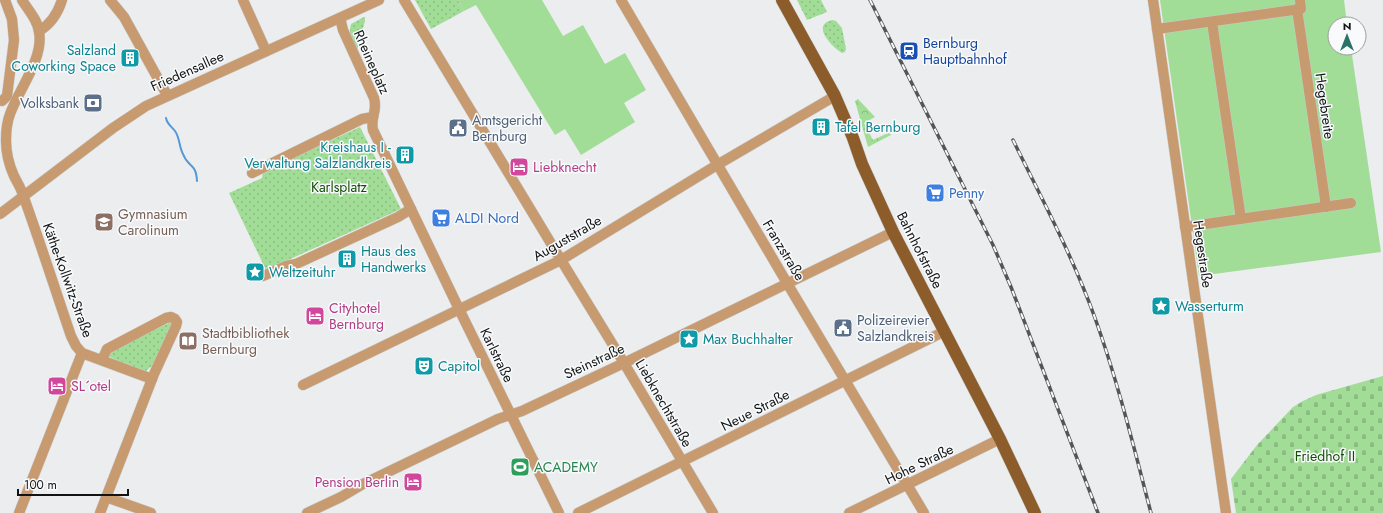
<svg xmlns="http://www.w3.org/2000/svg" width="1383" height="513" font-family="Jost,sans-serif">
  <defs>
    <pattern id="forest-crowns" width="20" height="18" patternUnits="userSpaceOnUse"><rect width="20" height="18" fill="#a2dd97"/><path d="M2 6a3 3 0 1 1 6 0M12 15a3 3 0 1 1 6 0" fill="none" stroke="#8abd81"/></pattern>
    <pattern id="cemetery-stones" width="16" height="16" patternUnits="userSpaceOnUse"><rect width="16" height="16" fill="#a2dd97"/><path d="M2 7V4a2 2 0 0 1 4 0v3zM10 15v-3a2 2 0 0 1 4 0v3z" fill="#8abd81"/></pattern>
    <pattern id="park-dots" width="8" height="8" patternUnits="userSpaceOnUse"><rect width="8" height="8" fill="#a2dd97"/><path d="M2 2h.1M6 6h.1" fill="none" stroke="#8abd81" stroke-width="1.8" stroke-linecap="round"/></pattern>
  </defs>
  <rect width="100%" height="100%" fill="#ebedee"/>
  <polygon fill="url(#forest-crowns)" points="858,99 875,117 864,123 873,140 888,133 885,126 887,125 891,135 868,147 855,101"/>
  <polygon fill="url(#cemetery-stones)" points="1383,376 1383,513 1236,513 1231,479 1257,445 1293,407 1303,401 1316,395"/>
  <g fill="url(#park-dots)">
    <polygon points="415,0 458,0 464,11 431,29"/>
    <polygon points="797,0 821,0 827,12 807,20"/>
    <path d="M 364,17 L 365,17 L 365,21 L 357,50 C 353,41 348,34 351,24 Z"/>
    <path d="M 832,20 L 836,21 L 842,28 L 846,49 L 845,52 L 842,53 C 833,48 810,25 832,20 Z"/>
    <polygon points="360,127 401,209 266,270 229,193 262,178 263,172"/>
    <polygon points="171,322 173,323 153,365 146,371 141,372 110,357 108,354 109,351"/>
  </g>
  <g fill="#a2dd97">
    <polygon points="458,0 542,0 563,36 583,25 605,64 625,53 646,90 624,103 635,122 581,155 565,129 555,135 476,5 464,11"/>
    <polygon points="1160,0 1344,0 1347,24 1335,24 1335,48 1351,48 1381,252 1199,276"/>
  </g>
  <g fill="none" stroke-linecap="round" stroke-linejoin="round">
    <path stroke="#5499d8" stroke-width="2" d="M 166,118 C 167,124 171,126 175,131 C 180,138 179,147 183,154 C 188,168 196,162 197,181"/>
    <g stroke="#c8cacb" stroke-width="11">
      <g id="minor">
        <path d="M 22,0 C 28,10 38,20 39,32 C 44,58 19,89 10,114 C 7,122 6,131 6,140 C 6,152 9,165 14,176 C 17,182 21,188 23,195 C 40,242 55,289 71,336 L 76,346 L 82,353 L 152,379"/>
        <polyline points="110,0 124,17 167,95"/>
        <polyline points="243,0 266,51"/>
        <polyline points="404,0 561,260 624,363 713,513"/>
        <polyline points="621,0 787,283 924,513"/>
        <polyline points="1153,0 1226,513"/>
        <polyline points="1297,9 1326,207"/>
        <path d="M 340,18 L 343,30 L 374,98 C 378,112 370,116 373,130 L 459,309 L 559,513"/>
        <polyline points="1212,22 1241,219"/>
        <polyline points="1157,29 1301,9 1300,0"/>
        <path d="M 39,31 C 51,24 58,13 62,0"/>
        <polyline points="2,101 7,96 14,40 12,19 5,0"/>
        <polyline points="252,173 362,119 373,117"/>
        <polyline points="0,214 113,128 146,106 379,0"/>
        <polyline points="1185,227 1351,203"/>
        <polyline points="263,276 286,266 296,264 398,217 411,209"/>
        <polyline points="303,385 561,260 717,165 835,96"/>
        <polyline points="106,497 151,513"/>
        <polyline points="19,513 82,353"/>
        <polyline points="100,513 154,374 176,326 177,322 175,319 171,317 166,318 107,349 102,360"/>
        <polyline points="307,513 341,497 363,484 498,419 522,411 624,363 893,232"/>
        <polyline points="578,513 945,331"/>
        <polyline points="849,513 1000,439"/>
      </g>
    </g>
    <g stroke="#c8cacb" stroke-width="13">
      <polyline id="major" points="782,0 835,96 853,138 862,164 893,232 1000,439 1035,513"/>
    </g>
    <use href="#minor" stroke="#c89a6f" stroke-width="10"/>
    <use href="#major" stroke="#8c5c2b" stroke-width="12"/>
    <g stroke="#545556" stroke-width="3.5">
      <g id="rail">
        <polyline points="870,0 993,245 1011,287 1098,513"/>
        <path d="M 1013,140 C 1042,199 1073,257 1095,318 C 1118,382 1134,448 1151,513"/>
      </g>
    </g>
    <use href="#rail" stroke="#f8fafc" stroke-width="2" stroke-dasharray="6" stroke-linecap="butt"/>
  </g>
  <defs>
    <g id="station-square" transform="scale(1)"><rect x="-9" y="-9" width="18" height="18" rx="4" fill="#1a4fb4" stroke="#f8fafc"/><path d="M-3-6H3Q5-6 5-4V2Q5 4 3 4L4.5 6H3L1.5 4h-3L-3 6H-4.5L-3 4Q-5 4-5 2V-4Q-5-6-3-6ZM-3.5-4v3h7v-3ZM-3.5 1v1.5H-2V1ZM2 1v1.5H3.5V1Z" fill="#fff"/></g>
    <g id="building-square" transform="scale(1)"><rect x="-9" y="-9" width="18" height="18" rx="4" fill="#0f9aa8" stroke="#f8fafc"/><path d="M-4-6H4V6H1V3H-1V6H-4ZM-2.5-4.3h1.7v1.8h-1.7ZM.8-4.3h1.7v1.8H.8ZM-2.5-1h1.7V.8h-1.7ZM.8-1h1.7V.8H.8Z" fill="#fff"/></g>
    <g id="bank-square" transform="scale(1)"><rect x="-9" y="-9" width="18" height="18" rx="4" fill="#5c6f8a" stroke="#f8fafc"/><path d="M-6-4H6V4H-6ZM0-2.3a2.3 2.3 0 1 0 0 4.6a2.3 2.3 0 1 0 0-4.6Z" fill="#fff"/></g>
    <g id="civic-square" transform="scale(1)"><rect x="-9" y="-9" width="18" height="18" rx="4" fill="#5c6f8a" stroke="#f8fafc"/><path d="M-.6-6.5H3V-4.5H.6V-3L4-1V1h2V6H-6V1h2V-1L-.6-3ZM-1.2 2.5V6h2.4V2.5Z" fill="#fff"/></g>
    <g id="hotel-square" transform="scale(1)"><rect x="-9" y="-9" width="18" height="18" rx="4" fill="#d1479c" stroke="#f8fafc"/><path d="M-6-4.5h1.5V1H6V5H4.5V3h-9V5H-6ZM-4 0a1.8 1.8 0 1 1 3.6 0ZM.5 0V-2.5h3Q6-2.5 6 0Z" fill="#fff"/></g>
    <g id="supermarket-square" transform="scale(1)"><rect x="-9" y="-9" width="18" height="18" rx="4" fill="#3f7fe0" stroke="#f8fafc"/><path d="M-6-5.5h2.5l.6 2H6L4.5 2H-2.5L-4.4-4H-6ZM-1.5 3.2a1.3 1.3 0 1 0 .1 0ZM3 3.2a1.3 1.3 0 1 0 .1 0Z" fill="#fff"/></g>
    <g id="school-square" transform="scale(1)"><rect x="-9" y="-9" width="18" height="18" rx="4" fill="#8d6e63" stroke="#f8fafc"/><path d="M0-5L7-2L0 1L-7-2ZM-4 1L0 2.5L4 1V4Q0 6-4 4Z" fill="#fff"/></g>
    <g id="sight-square" transform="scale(1)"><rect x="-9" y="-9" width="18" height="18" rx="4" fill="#0f9aa8" stroke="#f8fafc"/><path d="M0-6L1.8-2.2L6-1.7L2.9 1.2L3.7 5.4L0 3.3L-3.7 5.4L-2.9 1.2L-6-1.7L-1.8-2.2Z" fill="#fff"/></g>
    <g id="library-square" transform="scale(1)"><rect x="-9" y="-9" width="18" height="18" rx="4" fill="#8d6e63" stroke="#f8fafc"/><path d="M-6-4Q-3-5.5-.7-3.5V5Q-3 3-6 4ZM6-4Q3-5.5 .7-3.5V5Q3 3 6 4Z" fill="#fff"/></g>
    <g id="theatre-square" transform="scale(1)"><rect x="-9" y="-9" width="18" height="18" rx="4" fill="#0f9aa8" stroke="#f8fafc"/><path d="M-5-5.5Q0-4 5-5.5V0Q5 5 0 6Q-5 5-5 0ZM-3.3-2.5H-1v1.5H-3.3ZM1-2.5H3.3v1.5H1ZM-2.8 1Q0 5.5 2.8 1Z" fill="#fff"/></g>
    <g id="stadium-square" transform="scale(1)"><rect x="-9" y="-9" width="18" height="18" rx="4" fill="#2e9e5b" stroke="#f8fafc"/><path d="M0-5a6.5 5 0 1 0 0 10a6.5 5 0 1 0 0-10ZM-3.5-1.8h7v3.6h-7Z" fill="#fff"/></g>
  </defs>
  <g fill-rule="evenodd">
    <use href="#station-square" x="909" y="51"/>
    <use href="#building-square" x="130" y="58"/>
    <use href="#bank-square" x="93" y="103"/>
    <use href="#building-square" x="821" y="127"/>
    <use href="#civic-square" x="458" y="128"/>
    <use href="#building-square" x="405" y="155"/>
    <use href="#hotel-square" x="519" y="167"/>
    <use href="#supermarket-square" x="935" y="193"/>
    <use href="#supermarket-square" x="441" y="218"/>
    <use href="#school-square" x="104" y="222"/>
    <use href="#building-square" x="347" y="259"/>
    <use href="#sight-square" x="255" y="272"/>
    <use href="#sight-square" x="1161" y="306"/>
    <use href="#hotel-square" x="315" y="316"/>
    <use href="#civic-square" x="843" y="328"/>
    <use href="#sight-square" x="689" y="339"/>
    <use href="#library-square" x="188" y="341"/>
    <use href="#theatre-square" x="424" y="366"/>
    <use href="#hotel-square" x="57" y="386"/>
    <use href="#stadium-square" x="520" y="467"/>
    <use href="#hotel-square" x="413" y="482"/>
  </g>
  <g text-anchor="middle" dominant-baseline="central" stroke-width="3" stroke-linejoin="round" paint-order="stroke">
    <g font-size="14" fill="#164399" stroke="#f8fafc" text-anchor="start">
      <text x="923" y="43">Bernburg<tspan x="923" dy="16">Hauptbahnhof</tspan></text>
    </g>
    <g font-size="14" fill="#0d838f" stroke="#f8fafc" text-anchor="start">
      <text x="116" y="50" text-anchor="end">Salzland<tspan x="116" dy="16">Coworking Space</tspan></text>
      <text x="835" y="127">Tafel Bernburg</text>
      <text x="391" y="147" text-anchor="end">Kreishaus I -<tspan x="391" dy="16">Verwaltung Salzlandkreis</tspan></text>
      <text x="361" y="251">Haus des<tspan x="361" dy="16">Handwerks</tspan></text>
      <text x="269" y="272">Weltzeituhr</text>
      <text x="1175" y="306">Wasserturm</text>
      <text x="703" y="339">Max Buchhalter</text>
      <text x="438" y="366">Capitol</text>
    </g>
    <g font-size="14" fill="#121313" stroke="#f8fafc">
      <text transform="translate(372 62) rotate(66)">Rheineplatz</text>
      <text transform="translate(187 71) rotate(-24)">Friedensallee</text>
      <text transform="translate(1325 106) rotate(82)">Hegebreite</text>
      <text transform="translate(567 238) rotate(-30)">Auguststraße</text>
      <text transform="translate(784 250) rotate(59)">Franzstraße</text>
      <text transform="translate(920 250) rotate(63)">Bahnhofstraße</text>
      <text transform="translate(1203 254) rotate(82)">Hegestraße</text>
      <text transform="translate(68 280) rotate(70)">Käthe-Kollwitz-Straße</text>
      <text transform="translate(497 355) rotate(64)">Karlstraße</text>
      <text transform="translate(594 361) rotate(-25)">Steinstraße</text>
      <text transform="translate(664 403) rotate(60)">Liebknechtstraße</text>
      <text transform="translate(755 410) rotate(-27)">Neue Straße</text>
      <text transform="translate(919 464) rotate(-26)">Hohe Straße</text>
    </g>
    <g font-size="14" fill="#4e5e75" stroke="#f8fafc" text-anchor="start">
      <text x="79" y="103" text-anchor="end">Volksbank</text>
      <text x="472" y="120">Amtsgericht<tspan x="472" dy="16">Bernburg</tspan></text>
      <text x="857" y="320">Polizeirevier<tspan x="857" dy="16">Salzlandkreis</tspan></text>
    </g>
    <g font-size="14" fill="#b23c85" stroke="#f8fafc" text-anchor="start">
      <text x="533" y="167">Liebknecht</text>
      <text x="329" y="308">Cityhotel<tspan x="329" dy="16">Bernburg</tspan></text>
      <text x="71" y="386">SL´otel</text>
      <text x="399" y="482" text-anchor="end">Pension Berlin</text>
    </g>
    <g font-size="14" fill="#124e04" stroke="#f8fafc">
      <text x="339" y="187">Karlsplatz</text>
      <text x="1325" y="456">Friedhof II</text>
    </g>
    <g font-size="14" fill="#366cbe" stroke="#f8fafc" text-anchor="start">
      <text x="949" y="193">Penny</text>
      <text x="455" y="218">ALDI Nord</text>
    </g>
    <g font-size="14" fill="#785e54" stroke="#f8fafc" text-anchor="start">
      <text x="118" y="214">Gymnasium<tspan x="118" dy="16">Carolinum</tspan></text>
      <text x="202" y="333">Stadtbibliothek<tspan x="202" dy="16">Bernburg</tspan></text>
    </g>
    <g font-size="14" fill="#27864d" stroke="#f8fafc" text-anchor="start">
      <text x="534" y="467">ACADEMY</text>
    </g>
  </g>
  <g transform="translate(1347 36)"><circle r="19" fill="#f8fafc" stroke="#9c9e9f"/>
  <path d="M0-3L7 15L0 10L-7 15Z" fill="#2b7269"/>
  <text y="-6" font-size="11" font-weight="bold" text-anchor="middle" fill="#121313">N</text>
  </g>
  <path d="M18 489v6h110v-6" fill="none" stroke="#121313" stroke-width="2"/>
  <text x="24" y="489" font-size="12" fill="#121313" stroke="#f8fafc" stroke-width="3" paint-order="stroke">100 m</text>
</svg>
